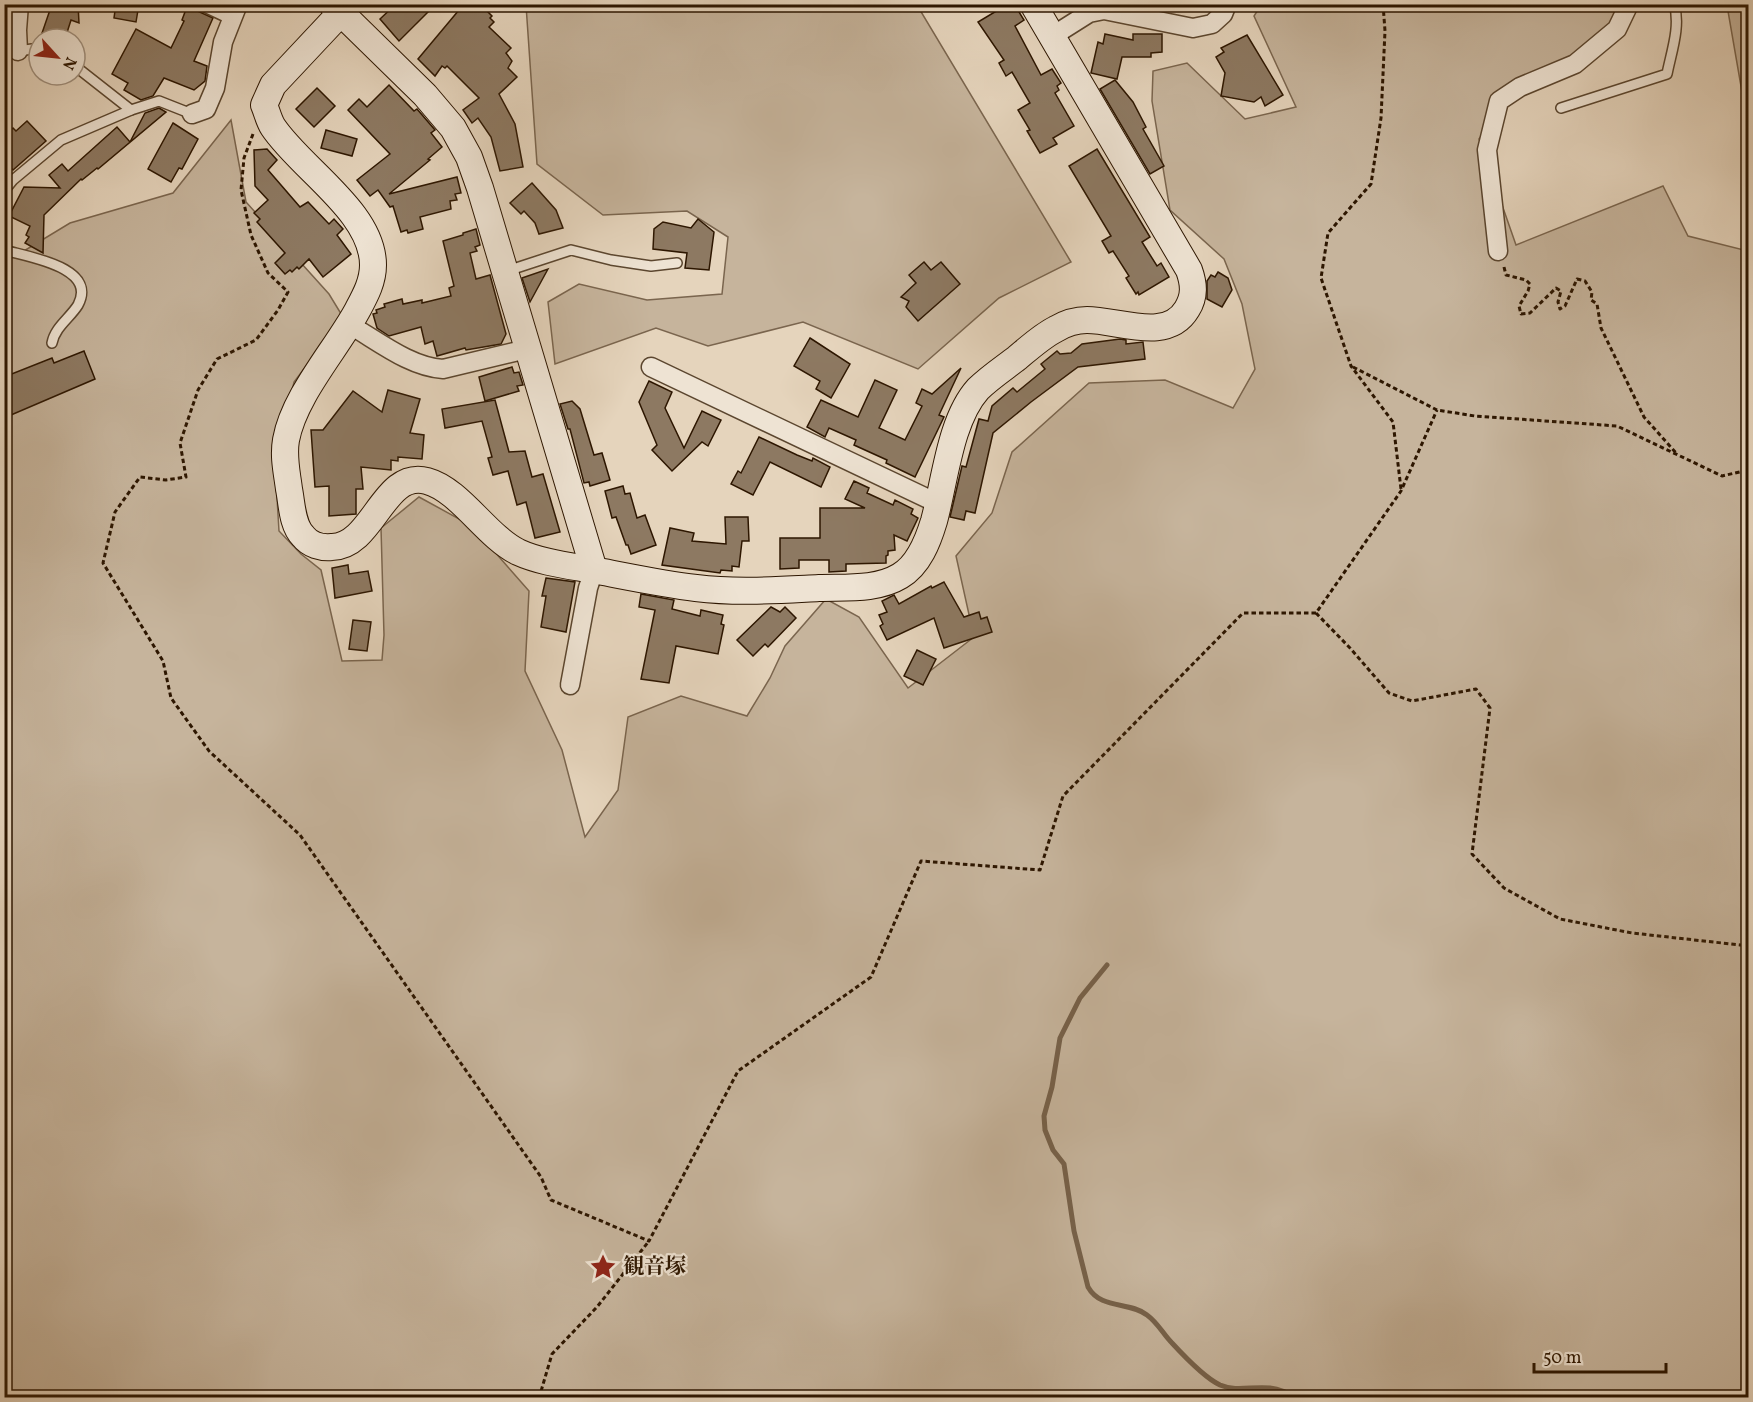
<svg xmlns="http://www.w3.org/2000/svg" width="1753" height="1402" font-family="Vollkorn,'Noto Serif JP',serif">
  <rect width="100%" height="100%" fill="#e5d4bc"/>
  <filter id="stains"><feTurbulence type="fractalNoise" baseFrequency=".00333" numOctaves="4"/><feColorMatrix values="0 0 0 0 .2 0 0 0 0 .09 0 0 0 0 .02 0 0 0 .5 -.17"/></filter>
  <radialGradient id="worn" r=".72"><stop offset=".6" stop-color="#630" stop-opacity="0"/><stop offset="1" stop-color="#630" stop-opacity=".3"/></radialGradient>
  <g fill="#c6b49c" stroke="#7a654e" stroke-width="1.5">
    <polygon points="526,5 917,5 1071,262 999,298 918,369 803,322 708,346 656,328 555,364 548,302 579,284 647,300 722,294 728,237 687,211 603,215 537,164"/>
    <polygon points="1261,5 1621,5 1618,36 1509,103 1479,139 1516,245 1663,186 1688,236 1748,251 1748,1397 5,1397 4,252 19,254 70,223 173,193 231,120 246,202 329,294 343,317 294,382 275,464 279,531 301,554 321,570 342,661 382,660 384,635 381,528 419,497 472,526 529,591 525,671 562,750 585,837 618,790 628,717 681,696 747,716 770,678 785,646 826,599 859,617 908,688 974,637 956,556 992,513 1012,452 1089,383 1165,380 1233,408 1255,369 1242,304 1224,259 1170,210 1152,101 1153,71 1187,63 1245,119 1296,107 1254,16"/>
    <polygon points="1707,5 1748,5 1748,113 1742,92 1728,11"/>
  </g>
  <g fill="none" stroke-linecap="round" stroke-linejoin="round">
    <path stroke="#76614a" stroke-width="5" d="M 1107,965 L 1080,998 L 1060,1038 L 1052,1087 L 1044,1116 L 1045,1130 L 1053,1150 L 1064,1164 L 1074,1231 L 1088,1287 C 1101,1310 1129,1301 1147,1315 C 1158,1323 1163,1334 1172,1343 C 1184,1356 1205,1378 1220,1385 C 1236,1392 1253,1386 1270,1388 C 1280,1389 1287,1393 1296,1398"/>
  </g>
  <g fill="#8d7962" stroke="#2d1600" stroke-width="1.5">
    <polygon points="52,4 78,4 79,23 71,20 65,39 40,39"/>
    <polygon points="116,4 139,4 136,22 114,18"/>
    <polygon points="188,4 191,4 195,10 213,18 194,61 207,66 205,81 194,90 164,78 153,96 141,100 124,90 128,83 112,74 136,29 171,48 184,21 182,20"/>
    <polygon points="396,4 436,4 399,41 380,19"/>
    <polygon points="464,4 480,4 492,16 490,18 494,22 489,27 511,48 506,53 512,61 508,68 517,77 499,94 515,124 523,167 500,171 491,137 478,118 472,123 463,110 479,98 447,66 445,68 442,66 435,76 418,59"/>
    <polygon points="1008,4 1014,4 1024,20 1015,26 1041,75 1052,69 1061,83 1057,86 1059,90 1055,93 1074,126 1053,138 1057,144 1040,153 1027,131 1030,130 1018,110 1030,103 1012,72 1006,76 999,63 1004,60 978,22"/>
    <polygon points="1105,34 1133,40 1133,34 1162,34 1162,52 1151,53 1151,57 1122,57 1117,79 1091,73 1098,42 1103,44"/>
    <polygon points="1247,35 1283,95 1265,106 1261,97 1254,102 1221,96 1225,73 1216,57 1224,52 1221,48"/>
    <polygon points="1115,80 1133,102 1146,127 1143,129 1164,166 1150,174 1100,89"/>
    <polygon points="389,85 414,111 417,109 435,130 431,133 442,147 428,159 430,160 389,194 457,177 461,193 455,194 457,200 450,201 451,209 420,217 423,229 408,233 407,230 401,232 393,206 390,207 378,190 370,196 357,180 390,154 348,110 359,99 367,107"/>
    <polygon points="317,88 335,106 314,127 296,109"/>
    <polygon points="159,108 166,112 98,169 97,168 82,180 81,179 44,215 43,253 25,243 29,237 26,235 30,226 9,216 24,187 60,188 49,175 62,164 68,171 117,127 130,142 145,113"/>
    <polygon points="27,121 46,141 13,170 4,161 4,136 13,128 16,131"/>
    <polygon points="173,123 198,139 182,169 179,168 171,182 148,169"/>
    <polygon points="326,130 357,139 352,156 321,148"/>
    <polygon points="267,149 277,160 268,170 300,207 308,202 329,224 334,219 343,229 337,235 351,254 323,277 309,259 299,269 297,267 292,272 290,270 285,274 275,263 285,253 257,222 260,219 254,213 268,200 255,186 254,150"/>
    <polygon points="1097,149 1150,237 1142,242 1157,266 1161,263 1169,277 1139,295 1138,292 1136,294 1126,278 1129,276 1113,251 1109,253 1102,241 1111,236 1069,166"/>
    <polygon points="532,183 556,210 563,228 539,234 535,223 524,211 521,214 510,203"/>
    <polygon points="698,219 714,232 709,270 685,268 687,253 653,249 654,229 663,222 691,228"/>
    <polygon points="476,229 480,245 475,247 477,251 470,253 476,279 490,275 506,334 501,344 466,350 465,348 437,356 433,341 425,344 421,327 389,336 377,328 373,314 377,313 376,310 385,307 384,304 402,299 403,304 422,300 422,303 451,296 449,288 454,286 443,241 463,235 463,233"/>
    <polygon points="924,262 931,270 941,262 960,284 918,321 906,307 909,301 901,297 916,283 909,275"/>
    <polygon points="548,269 530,302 522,278"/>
    <polygon points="1218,272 1228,278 1232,290 1222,307 1207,299 1207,281 1211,275 1215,277"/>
    <polygon points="810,338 850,364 831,398 816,389 820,381 794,366"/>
    <polygon points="1120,339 1126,340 1126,344 1143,342 1145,359 1078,367 1031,402 993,433 975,513 966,511 964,520 950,517 962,466 966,467 979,419 988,421 992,406 1013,388 1017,392 1045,369 1041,364 1057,351 1060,354 1071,353 1082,344"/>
    <polygon points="84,351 95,379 11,415 4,399 4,377 52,358 54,363"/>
    <polygon points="512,367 514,373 519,372 523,385 517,386 519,391 485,401 479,377"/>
    <polygon points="961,368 939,415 944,417 915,477 886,463 887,460 854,445 856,440 829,428 825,437 807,427 821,400 858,417 875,380 897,390 879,428 905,440 922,406 916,403 922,389 932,394"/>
    <polygon points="649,381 672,392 665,408 684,448 702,411 721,420 708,446 702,442 672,471 652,450 657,445 639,402"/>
    <polygon points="388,390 420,399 410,433 424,435 422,459 398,457 398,461 391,460 391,470 361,467 363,489 356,489 356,514 329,516 329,486 315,487 311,430 323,430 353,391 382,412"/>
    <polygon points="495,400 509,452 525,451 532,477 543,474 560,532 535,538 526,502 517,505 508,471 493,475 488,458 492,457 482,421 445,428 442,409"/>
    <polygon points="572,401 580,409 594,455 602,453 610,480 590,486 589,482 584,483 570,429 568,429 560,404"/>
    <polygon points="759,437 797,455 812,461 813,458 830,467 821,487 770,462 753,495 731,484 738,471 741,473"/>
    <polygon points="854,481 869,488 867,493 893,505 895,500 913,509 911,514 918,518 907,541 894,535 895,550 888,551 888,555 886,556 886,563 846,564 846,571 829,572 829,560 799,560 799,568 780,569 780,538 820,538 820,508 865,508 845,499"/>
    <polygon points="623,486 625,494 630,493 637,518 645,515 656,545 631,554 628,545 626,545 616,517 612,518 605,491"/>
    <polygon points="725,517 748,517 749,541 742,541 739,567 732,566 732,571 721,570 720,573 662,565 670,528 694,533 692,541 726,544"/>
    <polygon points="348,565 349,574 368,571 372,591 335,598 332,568"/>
    <polygon points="546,578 575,582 566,632 541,627 546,596 542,596"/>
    <polygon points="944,582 964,617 979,612 981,619 987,617 992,632 944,648 934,618 887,640 880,626 883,624 879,615 887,612 882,601 894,595 899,604 931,586 932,588"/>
    <polygon points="641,594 674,600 672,609 700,616 701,610 723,615 721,624 724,625 718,654 676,646 669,683 641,679 655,610 639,607"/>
    <polygon points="771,607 780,612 785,607 796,618 768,647 765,644 753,656 737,640"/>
    <polygon points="353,620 371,622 367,651 349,649"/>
    <polygon points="917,650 936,659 923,685 904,676"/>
  </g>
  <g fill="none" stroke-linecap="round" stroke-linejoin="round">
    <g stroke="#5b462f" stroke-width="12">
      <g id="lane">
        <polyline points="198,4 232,20"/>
        <polyline points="18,51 32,49 39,51"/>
        <polyline points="75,66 131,110"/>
        <path d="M 1561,108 L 1667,74 C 1671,53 1681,26 1674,4"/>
        <polyline points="4,191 13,180 61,140 131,110 159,101 192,114"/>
        <path d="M 4,250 C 28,257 98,267 78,305 C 70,318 55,327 52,343"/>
        <polyline points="507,271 571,250 611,260 651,266 677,263"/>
      </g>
    </g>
    <g stroke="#5b462f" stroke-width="21">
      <g id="street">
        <polyline points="1051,37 1089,13 1104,10 1193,28 1212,24 1223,14 1227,4"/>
        <polyline points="18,51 17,30 19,4"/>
        <polyline points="192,114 206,109 215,88 223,42 238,4"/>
        <polyline points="1498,251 1487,150 1499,101 1520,87 1575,64 1617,29 1629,4"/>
        <path d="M 350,325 C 378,341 410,367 443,369 L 527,349"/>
        <polyline points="651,367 939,504"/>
        <polyline points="570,685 588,588 594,570"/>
      </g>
    </g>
    <g stroke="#2d1600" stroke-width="28">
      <g id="secondary">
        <polyline points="332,4 425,95 453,128 469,157 480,188 594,570"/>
        <path d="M 349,4 L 273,85 L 264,105 C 267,112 269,121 273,127 C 301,169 373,212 373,265 C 373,282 365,296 357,311 C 335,351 294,396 286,440 C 283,457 287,473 289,489 C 292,504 292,525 303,536 C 310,545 321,548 332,547 C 374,546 383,469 427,481 C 460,490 486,536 518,552 C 542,563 572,566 598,571 C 630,577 663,584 696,588 C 737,593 778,590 819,588 C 846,587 877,590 900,576 C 919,565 928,541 934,521 C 945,481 950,420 978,389 C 989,378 1004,368 1017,358 C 1029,348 1042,336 1056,329 C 1066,323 1076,320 1087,320 C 1119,320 1167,343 1187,309 C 1195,296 1194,284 1189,270 L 1033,4"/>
      </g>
    </g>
    <g stroke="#2d1600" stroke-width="3" stroke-dasharray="4.5 3" stroke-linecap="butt">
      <polyline points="1383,4 1385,31 1381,118 1371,184 1328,233 1321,278 1351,366 1393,422 1401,489"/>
      <polyline points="253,134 244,158 241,190 251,235 268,273 288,292 278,310 256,340 217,359 198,390 180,443 186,477 166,480 140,477 115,512 103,563 163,661 171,698 209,751 300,835 541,1177 551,1200 649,1241 738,1071 871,977 921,861 1040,870 1063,796 1243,613 1316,613 1401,491 1437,410"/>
      <polyline points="1504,267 1506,275 1526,280 1530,284 1528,291 1519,306 1521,314 1530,313 1556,288 1561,291 1558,302 1560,309 1565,306 1577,279 1585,281 1592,292 1591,300 1597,304 1601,328 1644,417 1677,454"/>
      <polyline points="1353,367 1437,410 1475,416 1617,426 1722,476 1748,470"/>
      <polyline points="1316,613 1350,648 1389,693 1412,701 1476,689 1490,708 1472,854 1504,888 1560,919 1632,933 1740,945 1748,945"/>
      <polyline points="539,1398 552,1354 597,1307 649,1241"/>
    </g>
    <use href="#lane" stroke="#eee3d3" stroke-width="9"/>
    <use href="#street" stroke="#eee3d3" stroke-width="18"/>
    <use href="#secondary" stroke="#eee3d3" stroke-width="26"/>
  </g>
  <defs>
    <g id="sight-bare" transform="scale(2.07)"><path d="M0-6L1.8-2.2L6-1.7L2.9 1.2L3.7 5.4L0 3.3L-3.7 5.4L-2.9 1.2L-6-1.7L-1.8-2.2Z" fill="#8f2418" stroke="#eee3d3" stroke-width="2.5" paint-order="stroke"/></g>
  </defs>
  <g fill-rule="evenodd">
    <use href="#sight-bare" x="603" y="1267"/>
  </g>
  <g text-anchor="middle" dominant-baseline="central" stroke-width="4.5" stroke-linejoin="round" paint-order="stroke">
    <g font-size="21" font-weight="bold" fill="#2d1600" stroke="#eee3d3" text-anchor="start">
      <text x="623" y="1267">観音塚</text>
    </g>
  </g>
  <rect width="1753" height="1402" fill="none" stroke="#e5d4bc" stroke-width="24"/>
  <rect x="6" y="6" width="1741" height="1390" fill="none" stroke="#2d1600" stroke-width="3"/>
  <rect x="12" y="12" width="1729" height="1378" fill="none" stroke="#2d1600" stroke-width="1.5"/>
  <g transform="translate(57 57) rotate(117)"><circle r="28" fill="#eee3d3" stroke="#a1917f" stroke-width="1.5"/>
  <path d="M0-4.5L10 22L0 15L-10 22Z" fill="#8f2418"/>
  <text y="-9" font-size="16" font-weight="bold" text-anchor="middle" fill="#2d1600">N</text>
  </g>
  <path d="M1534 1363v9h132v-9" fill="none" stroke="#2d1600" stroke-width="3"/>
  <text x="1543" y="1363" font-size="18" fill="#2d1600" stroke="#eee3d3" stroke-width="4.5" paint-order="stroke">50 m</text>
  <rect width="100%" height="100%" filter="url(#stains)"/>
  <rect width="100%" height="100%" fill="url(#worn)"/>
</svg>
